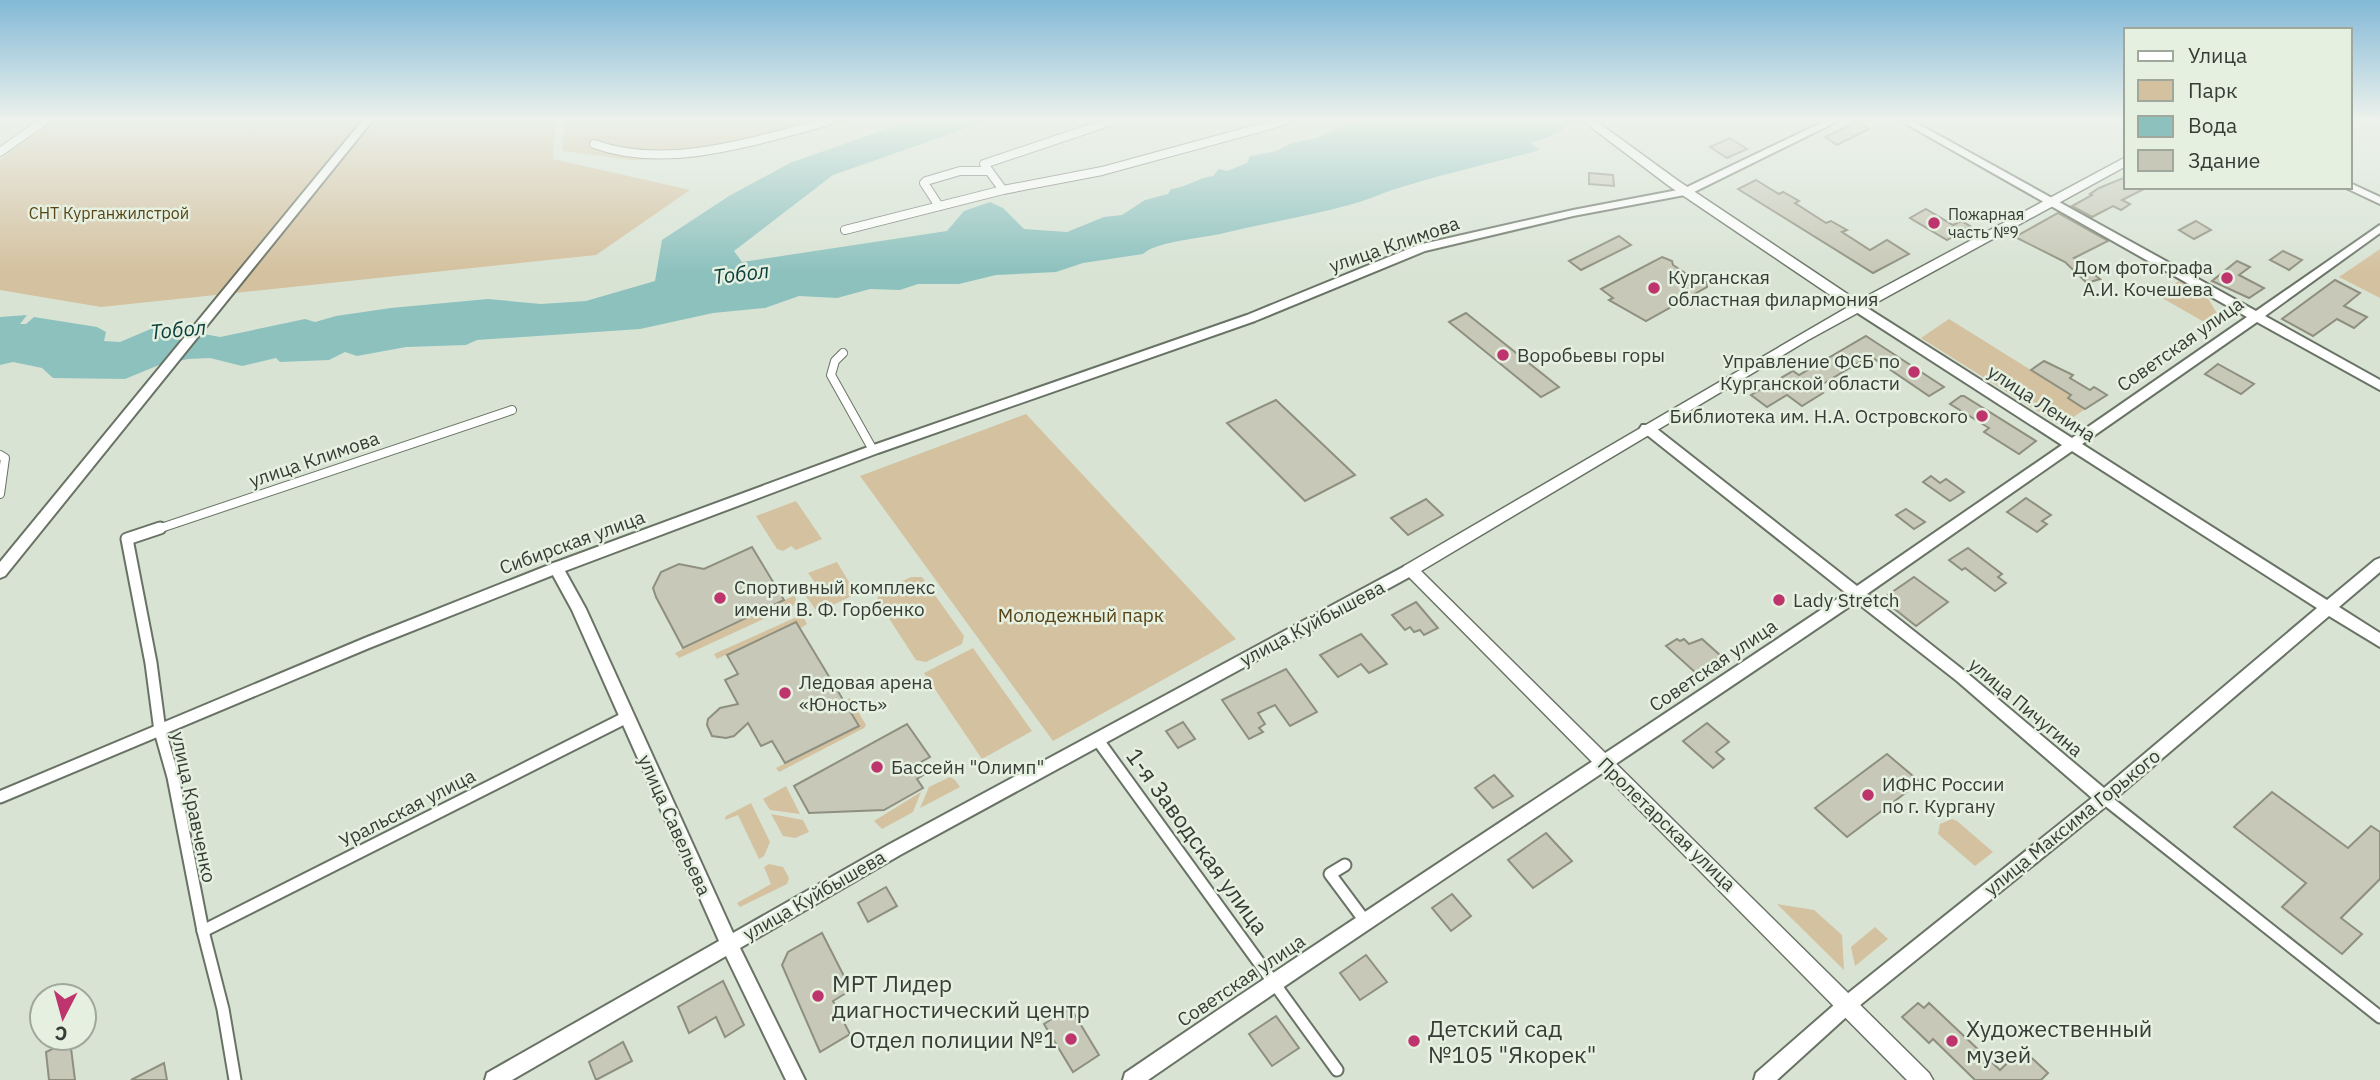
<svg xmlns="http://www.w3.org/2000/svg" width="2380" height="1080" font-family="'IBM Plex Sans',sans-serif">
  <rect width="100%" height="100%" fill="#d8e3d4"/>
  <g fill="#d4c19f">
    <polygon points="50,121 556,121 553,159 690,190 596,255 101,307 0,290 0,160"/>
    <polygon points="565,121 848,121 695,158 631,160 562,151"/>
    <polygon points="2380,249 2380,298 2339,277"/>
    <polygon points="2179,281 2207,297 2221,320 2211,326 2157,295"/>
    <polygon points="1949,319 2071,395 2068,398 2085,409 2061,426 1921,338"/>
    <polygon points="1026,414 1236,639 1053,741 860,476"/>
    <polygon points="796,501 822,539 796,550 791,546 783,551 777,549 756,516"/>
    <polygon points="837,562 856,594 822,610 816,610 802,591 817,585 808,573"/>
    <polygon points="911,577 922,577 964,636 962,644 926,662 916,660 877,600 880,591"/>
    <polygon points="795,595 796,600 794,605 679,658 675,653"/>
    <polygon points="799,616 804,618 807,624 801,628 795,622 717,659 714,654"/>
    <polygon points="973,648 1032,731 982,759 924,673"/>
    <polygon points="850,698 866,725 864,728 779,772 776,768 860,726 845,701"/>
    <polygon points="950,777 955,780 960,787 920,808 929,787"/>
    <polygon points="786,786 800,814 770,810 763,799"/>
    <polygon points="921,792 913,812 882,829 874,821"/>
    <polygon points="751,803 770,842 764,856 759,859 738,815 725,820 726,816"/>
    <polygon points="771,814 803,820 809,832 795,838 783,836"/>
    <polygon points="1952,819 1957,821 1993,852 1975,866 1938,834 1940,824"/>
    <polygon points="769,864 783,867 789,878 787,884 740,907 737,903 771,884 764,867"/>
    <polygon points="1777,904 1814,910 1842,935 1844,970"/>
    <polygon points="1875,927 1888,939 1855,966 1851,947"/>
  </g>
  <path fill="#8dc1be" d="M 909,121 L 987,121 L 833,175 L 734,251 L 742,262 L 947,231 L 964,211 L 990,202 L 1003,208 L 1024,229 L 1067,232 L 1104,217 L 1122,215 L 1145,200 L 1168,194 L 1171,189 C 1188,187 1197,178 1213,176 L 1219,169 L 1227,171 L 1247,163 L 1250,156 L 1277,151 L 1289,144 L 1316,138 L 1355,121 L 1573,121 L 1558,133 L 1530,143 L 1540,150 C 1491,163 1442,174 1395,189 C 1380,194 1365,201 1349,205 C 1308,216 1266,223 1224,233 C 1205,238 1156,241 1143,254 L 1083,263 L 1056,272 L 996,275 L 959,284 L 918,284 L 900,290 L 870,289 L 837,298 L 799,296 L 765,308 L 713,313 L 640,329 L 477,340 L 466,345 L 406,347 L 357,356 L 345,352 L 329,360 L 280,362 L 276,358 L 242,366 L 210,358 L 188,359 L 159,365 L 125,379 L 53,378 L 42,368 L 13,362 L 0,365 L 0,317 L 27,315 L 20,324 L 26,324 L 34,317 L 97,327 L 106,332 L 104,341 L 120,342 L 153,328 L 163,333 L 172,328 L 220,337 L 305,319 L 315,322 L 336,316 L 391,308 L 488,299 L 541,304 L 586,301 L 655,281 L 662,240 L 729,196 L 790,163 Z"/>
  <g fill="#c7c8b7" stroke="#8e8f7e" stroke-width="2">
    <polygon points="1857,122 1869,129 1837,145 1825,137"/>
    <polygon points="1730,138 1747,149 1727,158 1710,147"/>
    <polygon points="1589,173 1613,175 1614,186 1589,184"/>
    <polygon points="2126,177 2126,187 2148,187 2122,200 2130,204 2121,210 2113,206 2092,217 2072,206 2092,195 2090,194 2099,188"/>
    <polygon points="1756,180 1779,194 1783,192 1799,201 1795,203 1826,223 1831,221 1847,230 1842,232 1870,250 1887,240 1909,254 1873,273 1738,189"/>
    <polygon points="1926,209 1953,225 1961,221 1970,226 1947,240 1910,218"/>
    <polygon points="2058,213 2108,241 2074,258 2100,279 2087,283 2065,262 2015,237"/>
    <polygon points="2196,221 2211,230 2194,239 2179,230"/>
    <polygon points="1619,236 1631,245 1581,270 1569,261"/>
    <polygon points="2283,251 2302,260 2289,270 2270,260"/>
    <polygon points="1662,257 1672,261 1673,265 1691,277 1706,282 1707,287 1646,321 1609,300 1613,298 1601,289"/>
    <polygon points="2237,261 2250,267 2239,275 2264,288 2249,298 2212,281"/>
    <polygon points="2335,280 2360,293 2344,306 2367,317 2354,328 2337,319 2313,336 2282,319"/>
    <polygon points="1466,313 1559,387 1541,397 1449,322"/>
    <polygon points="1866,336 1944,387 1929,396 1870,356 1816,388 1823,393 1802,406 1787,395 1767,407 1751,395 1793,371 1799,375"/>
    <polygon points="2044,361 2073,375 2070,378 2090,390 2094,387 2107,395 2085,409 2068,398 2071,395 2031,370"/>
    <polygon points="2218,364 2254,384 2241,394 2205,374"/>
    <polygon points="1961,396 1964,396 2036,441 2019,454 1984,432 1989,428 1950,404"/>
    <polygon points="1276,400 1355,475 1305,501 1227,423"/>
    <polygon points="1931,476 1940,483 1946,479 1964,492 1950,501 1923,482"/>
    <polygon points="2026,498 2051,515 2042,521 2047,524 2037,532 2007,512"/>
    <polygon points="1426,499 1443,515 1408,535 1391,518"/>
    <polygon points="1906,509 1925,522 1914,529 1896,515"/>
    <polygon points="752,547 784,600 683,648 656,597 653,588 661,572 679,564 704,569"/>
    <polygon points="1968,548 2002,574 1998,577 2006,583 1995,591 1965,568 1962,570 1949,560"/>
    <polygon points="1914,577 1948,602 1916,626 1882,599"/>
    <polygon points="1416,602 1438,628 1424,635 1420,630 1414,632 1410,627 1405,630 1392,615"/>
    <polygon points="796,622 859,726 785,763 772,741 761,746 748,723 734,736 726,738 712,736 707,725 708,719 720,708 738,704 725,680 738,674 727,655"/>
    <polygon points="1361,634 1387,664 1369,673 1361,664 1338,677 1320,655"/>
    <polygon points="1677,639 1680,641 1684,639 1689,644 1702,639 1721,656 1696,673 1666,646"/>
    <polygon points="1286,669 1317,712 1290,726 1275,705 1258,713 1265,724 1259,728 1263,732 1249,739 1222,700"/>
    <polygon points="1183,722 1195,739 1178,748 1166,731"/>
    <polygon points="1707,723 1729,742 1716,752 1724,759 1713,768 1683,741"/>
    <polygon points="907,724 930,757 921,762 928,772 917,779 923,788 884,810 809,813 794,786"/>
    <polygon points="1887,754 1920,782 1847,837 1815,808"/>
    <polygon points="1494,775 1513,796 1493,808 1475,788"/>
    <polygon points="2272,792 2348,848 2371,826 2380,832 2380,879 2341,918 2362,934 2342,954 2282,907 2306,883 2234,827"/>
    <polygon points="1546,833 1572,861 1533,888 1508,860"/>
    <polygon points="886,887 897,906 868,922 858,903"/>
    <polygon points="1452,894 1471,916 1451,931 1432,908"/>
    <polygon points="822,933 851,990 833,1001 850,1034 820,1052 782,965 788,952"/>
    <polygon points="1366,955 1387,982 1360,1000 1340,973"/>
    <polygon points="723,981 744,1025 725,1037 716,1017 689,1033 678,1007"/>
    <polygon points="1918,1003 1924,1008 1929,1003 2000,1070 2022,1049 2048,1073 2041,1080 1975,1080 1933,1039 1929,1043 1902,1017"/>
    <polygon points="1070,1007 1099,1055 1073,1072 1044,1024"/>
    <polygon points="1276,1016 1299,1048 1272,1066 1249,1034"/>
    <polygon points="70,1040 75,1080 49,1080 46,1052"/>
    <polygon points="623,1042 632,1061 596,1080 589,1062"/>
    <polygon points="164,1063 167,1080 131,1080"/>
  </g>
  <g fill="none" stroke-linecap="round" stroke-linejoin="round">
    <g stroke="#697365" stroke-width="10">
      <g id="street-far1">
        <path d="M 594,144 C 668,171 757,140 830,121"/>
        <polyline points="0,152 44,121"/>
        <polyline points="1003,190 984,164 1112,121"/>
        <polyline points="939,206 924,183 926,181 960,171 989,171"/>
        <polyline points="845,230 1003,190 1102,171 1285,121"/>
        <polyline points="843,353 835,361 831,375 873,450"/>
        <polyline points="0,455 5,458 0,494"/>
        <polyline points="155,530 512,410"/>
      </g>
    </g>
    <g stroke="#697365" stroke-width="15">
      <g id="street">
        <polyline points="160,528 127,539 151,663 160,731 173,777 203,931 223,1009 235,1080"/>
        <polyline points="1097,739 1337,1070"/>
        <polyline points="0,797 367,643 556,568"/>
        <polyline points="2104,798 2380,1017"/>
        <polyline points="1345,865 1330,874 1365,921"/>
        <polyline points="203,931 627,717"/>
      </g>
    </g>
    <g stroke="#697365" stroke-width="4">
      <g id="secondary">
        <polygon points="362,121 372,121 5,576 0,578 0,562"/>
        <polygon points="1825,121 1838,121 1690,194 1573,216 1425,251 1255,321 878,453 565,571 586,609 733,933 888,845 1405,566 1415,566 1417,570 1415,574 900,855 740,948 805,1080 786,1080 726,956 512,1080 485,1080 487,1073 719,941 572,610 549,568 551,564 868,447 1247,315 1418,245 1573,210 1683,189"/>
        <path d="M 1901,121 L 1913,121 L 2256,311 L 2380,225 L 2380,233 L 2265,316 L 2380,380 L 2380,390 L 2257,322 L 2082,444 L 2327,600 L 2375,560 L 2380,558 L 2380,572 L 2339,607 L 2380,633 L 2380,647 L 2329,616 L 2110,803 L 1854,1010 L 1777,1080 L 1754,1080 L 1756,1073 L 1842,998 L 2092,798 L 1957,681 L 1856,602 C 1621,762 1382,918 1148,1080 L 1123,1080 L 1125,1073 C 1364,910 1606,754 1846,593 L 1642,431 L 1640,428 L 1642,425 L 1652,425 L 1857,586 L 2062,445 L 1853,310 L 1853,304 L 1861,304 L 2072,438 L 2247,317 ZM 2072,451 L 2317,608 L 2104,788 L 1967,673 L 1867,594 Z"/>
        <polygon points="2350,183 2380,197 2380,204 2346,188 2350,187"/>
      </g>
    </g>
    <g stroke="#697365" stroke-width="3">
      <polygon id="primary" points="1583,121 1596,121 1677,180 1858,301 2126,157 2126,166 1808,340 1421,571 1929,1073 1933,1080 1907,1080 1402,570 1404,566 1848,307 1669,186"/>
    </g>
    <use href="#street-far1" stroke="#fff" stroke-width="8"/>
    <use href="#street" stroke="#fff" stroke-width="11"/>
    <use href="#secondary" fill="#fff" fill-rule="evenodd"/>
    <use href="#primary" fill="#fff" fill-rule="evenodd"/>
  </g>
  <linearGradient id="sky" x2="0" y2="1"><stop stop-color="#83b9d7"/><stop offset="0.44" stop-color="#edf2ec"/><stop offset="1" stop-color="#edf2ec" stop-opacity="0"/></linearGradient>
  <rect width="2380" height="272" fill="url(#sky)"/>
  <g fill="#be346c" stroke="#e5f0e1" stroke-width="2.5">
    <circle cx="1934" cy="223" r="7"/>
    <circle cx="2227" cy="278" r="7"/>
    <circle cx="1654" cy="288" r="7"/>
    <circle cx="1503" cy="355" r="7"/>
    <circle cx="1914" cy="372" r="7"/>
    <circle cx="1982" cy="416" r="7"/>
    <circle cx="720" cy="598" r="7"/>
    <circle cx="1779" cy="600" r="7"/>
    <circle cx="785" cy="693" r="7"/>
    <circle cx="877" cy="767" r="7"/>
    <circle cx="1868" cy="795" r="7"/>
    <circle cx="818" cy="996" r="7"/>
    <circle cx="1071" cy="1039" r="7"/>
    <circle cx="1414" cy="1041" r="7"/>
    <circle cx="1952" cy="1041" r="7"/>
  </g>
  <g text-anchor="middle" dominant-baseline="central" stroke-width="5" stroke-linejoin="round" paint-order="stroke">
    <g font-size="16" fill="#594417" stroke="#e5f0e1">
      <text x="109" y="213">СНТ Курганжилстрой</text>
    </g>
    <g font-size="16" fill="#383c36" stroke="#e5f0e1" text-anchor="start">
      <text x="1948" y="214">Пожарная<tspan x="1948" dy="18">часть №9</tspan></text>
    </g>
    <g font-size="19" fill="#383c36" stroke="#e5f0e1">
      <text transform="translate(1394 244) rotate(-19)">улица Климова</text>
      <text transform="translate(2180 344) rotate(-35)">Советская улица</text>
      <text transform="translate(2042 403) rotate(33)">улица Ленина</text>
      <text transform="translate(314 459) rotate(-19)">улица Климова</text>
      <text transform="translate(572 542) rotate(-20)">Сибирская улица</text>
      <text transform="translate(1312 623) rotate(-28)">улица Куйбышева</text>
      <text transform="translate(1713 665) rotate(-34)">Советская улица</text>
      <text transform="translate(2026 707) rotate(40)">улица Пичугина</text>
      <text transform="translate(194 807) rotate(78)">улица Кравченко</text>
      <text transform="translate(407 808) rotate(-27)">Уральская улица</text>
      <text transform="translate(2072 822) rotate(-39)">улица Максима Горького</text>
      <text transform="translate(1667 824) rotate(44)">Пролетарская улица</text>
      <text transform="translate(675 825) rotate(66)">улица Савельева</text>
      <text transform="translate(814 895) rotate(-30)">улица Куйбышева</text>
      <text transform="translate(1241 980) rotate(-34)">Советская улица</text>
    </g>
    <g font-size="19" fill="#383c36" stroke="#e5f0e1" text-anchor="start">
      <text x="2213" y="267" text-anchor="end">Дом фотографа<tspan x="2213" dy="22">А.И. Кочешева</tspan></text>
      <text x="1668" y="277">Курганская<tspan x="1668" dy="22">областная филармония</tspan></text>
      <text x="1517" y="355">Воробьевы горы</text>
      <text x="1900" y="361" text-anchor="end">Управление ФСБ по<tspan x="1900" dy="22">Курганской области</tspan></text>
      <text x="1968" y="416" text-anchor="end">Библиотека им. Н.А. Островского</text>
      <text x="734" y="587">Спортивный комплекс<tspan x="734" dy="22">имени В. Ф. Горбенко</tspan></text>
      <text x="1793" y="600">Lady Stretch</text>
      <text x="799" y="682">Ледовая арена<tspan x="799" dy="22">«Юность»</tspan></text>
      <text x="891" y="767">Бассейн "Олимп"</text>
      <text x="1882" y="784">ИФНС России<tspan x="1882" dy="22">по г. Кургану</tspan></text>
    </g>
    <g font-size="19" fill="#594417" stroke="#e5f0e1">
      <text x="1081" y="615">Молодежный парк</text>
    </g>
    <g font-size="21" font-style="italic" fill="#0a3d3b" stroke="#e5f0e1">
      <text transform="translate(741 273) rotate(-7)">Тобол</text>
      <text transform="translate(178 329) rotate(-5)">Тобол</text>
    </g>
    <g font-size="23" fill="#383c36" stroke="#e5f0e1">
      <text transform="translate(1198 841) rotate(54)">1-я Заводская улица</text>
    </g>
    <g font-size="23" fill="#383c36" stroke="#e5f0e1" text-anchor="start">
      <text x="832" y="983">МРТ Лидер<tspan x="832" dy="26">диагностический центр</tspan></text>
      <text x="1428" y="1028">Детский сад<tspan x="1428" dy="26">№105 "Якорек"</tspan></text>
      <text x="1966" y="1028">Художественный<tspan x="1966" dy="26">музей</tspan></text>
      <text x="1057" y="1039" text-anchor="end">Отдел полиции №1</text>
    </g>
  </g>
  <rect x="2124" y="28" width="228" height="161" fill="#e5f0e1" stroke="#a0a89d" stroke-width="2"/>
  <rect x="2138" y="51" width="35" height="10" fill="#ffffff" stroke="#a0a89d" stroke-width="2"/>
  <text x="2188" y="63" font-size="21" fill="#383c36">Улица</text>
  <rect x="2138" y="80" width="35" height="21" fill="#d4c19f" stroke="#a0a89d" stroke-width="2"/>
  <text x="2188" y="98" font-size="21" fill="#383c36">Парк</text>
  <rect x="2138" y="116" width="35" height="21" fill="#8dc1be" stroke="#a0a89d" stroke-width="2"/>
  <text x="2188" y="133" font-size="21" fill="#383c36">Вода</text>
  <rect x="2138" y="150" width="35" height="21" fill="#c7c8b7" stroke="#a0a89d" stroke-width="2"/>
  <text x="2188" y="168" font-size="21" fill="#383c36">Здание</text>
  <g transform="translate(63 1017) rotate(186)"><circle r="33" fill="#e5f0e1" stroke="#a0a89d" stroke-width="2"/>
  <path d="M0-5L12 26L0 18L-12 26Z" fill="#be346c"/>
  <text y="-10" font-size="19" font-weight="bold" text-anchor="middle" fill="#383c36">С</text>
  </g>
</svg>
